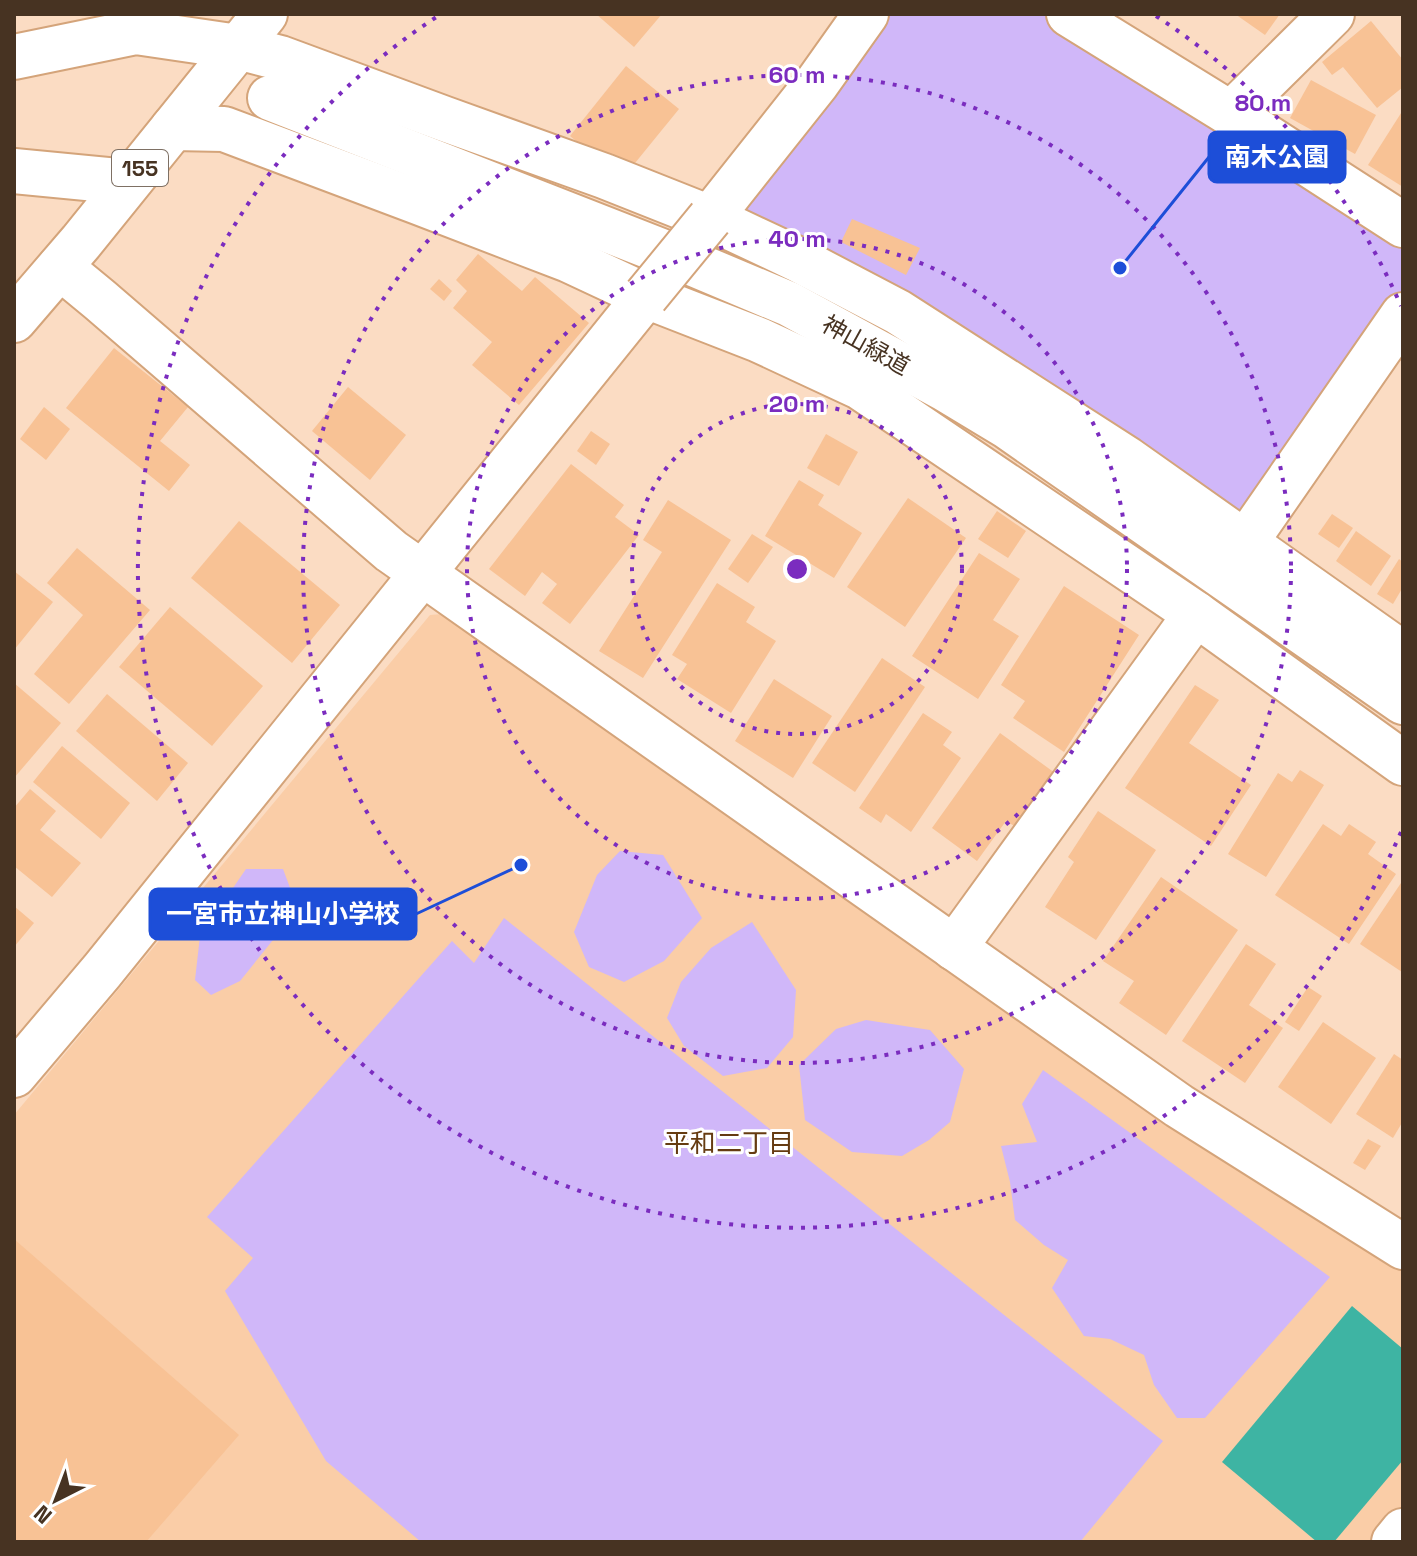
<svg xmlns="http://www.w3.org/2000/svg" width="1417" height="1556" font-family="'Space Grotesk','Noto Sans JP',sans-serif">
  <rect width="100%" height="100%" fill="#fbdcc3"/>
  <polygon fill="#facda7" points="455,613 1403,1269 1403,1508 1374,1542 14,1542 14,1115 430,615"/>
  <g fill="#d0b7f9">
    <polygon points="878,14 1046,14 1403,240 1403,297 1243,530 729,215"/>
    <polygon points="620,851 663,855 702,918 664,961 624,982 589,967 574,932 597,875"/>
    <polygon points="246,869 283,869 298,909 240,981 211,995 195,980 200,936"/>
    <polygon points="504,918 1163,1441 1080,1542 421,1542 326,1461 225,1291 253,1258 207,1217 452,941 474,963"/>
    <polygon points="752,922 796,990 793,1037 767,1068 723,1076 684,1046 667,1018 681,982 711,948"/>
    <polygon points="866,1020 930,1030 964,1069 950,1122 929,1140 902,1156 852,1152 805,1120 799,1065 836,1029"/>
    <polygon points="1043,1070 1330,1277 1205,1418 1177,1418 1154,1385 1144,1355 1110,1339 1084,1336 1052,1288 1068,1260 1044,1245 1015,1220 1010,1182 1001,1146 1037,1142 1022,1104"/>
  </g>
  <polygon fill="#3eb4a3" points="1352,1306 1403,1349 1403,1460 1334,1542 1317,1542 1222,1462"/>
  <g fill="#f8c295">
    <polygon points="596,14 662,14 634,47"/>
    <polygon points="1235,14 1280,14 1265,35"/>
    <polygon points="1371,21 1403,60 1403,87 1377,108 1343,67 1332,75 1322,62"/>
    <polygon points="626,66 679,109 622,179 570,136"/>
    <polygon points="1311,80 1376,115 1355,154 1290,118"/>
    <polygon points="1403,110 1403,187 1368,165"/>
    <polygon points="852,219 920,248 906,275 841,242"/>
    <polygon points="478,254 522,291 535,277 589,323 519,405 472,365 492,342 453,308 467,291 456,280"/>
    <polygon points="439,279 452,291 444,301 430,289"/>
    <polygon points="114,348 188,407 160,441 190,465 169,491 66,408"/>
    <polygon points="348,387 406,435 370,480 312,431"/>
    <polygon points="44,407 70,429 46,460 20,439"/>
    <polygon points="591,431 610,444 596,465 577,451"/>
    <polygon points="826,434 858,452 839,486 807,468"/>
    <polygon points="571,464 624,505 615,517 639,535 570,624 542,603 557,584 542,572 525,596 489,569"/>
    <polygon points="799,480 824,495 818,505 862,533 834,578 765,536"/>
    <polygon points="908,498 966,538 905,627 847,587"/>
    <polygon points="668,500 731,540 643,678 599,651 662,552 643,540"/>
    <polygon points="997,511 1026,531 1008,558 978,539"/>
    <polygon points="1332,514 1353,528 1339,548 1318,534"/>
    <polygon points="239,521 340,605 292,663 191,578"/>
    <polygon points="1356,531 1391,556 1371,586 1336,561"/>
    <polygon points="752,534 773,547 748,583 728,569"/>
    <polygon points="77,548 150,610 69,704 34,674 83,615 47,583"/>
    <polygon points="979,553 1020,579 993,620 1019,636 978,699 912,656"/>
    <polygon points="1399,559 1403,562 1403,587 1393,604 1377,594"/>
    <polygon points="14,571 53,602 14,650"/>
    <polygon points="717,583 755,607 746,622 776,641 731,713 677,679 687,664 672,655"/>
    <polygon points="1064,586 1139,635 1064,752 1013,718 1025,701 1001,685"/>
    <polygon points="170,607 263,686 212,746 119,667"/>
    <polygon points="882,658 925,687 855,792 812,763"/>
    <polygon points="774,679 832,716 793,778 735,741"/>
    <polygon points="14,683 61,723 14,778"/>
    <polygon points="1195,685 1219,700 1189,743 1251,785 1211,846 1125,788"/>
    <polygon points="107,694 188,763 157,801 76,731"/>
    <polygon points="923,713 952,732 943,745 961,758 911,832 886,814 881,823 859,808"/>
    <polygon points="1000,733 1055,773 1016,827 1006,821 977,861 932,828"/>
    <polygon points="62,746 130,803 101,839 33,782"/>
    <polygon points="1300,770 1324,785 1266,877 1228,854 1278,773 1292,782"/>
    <polygon points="30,789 56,811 40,830 81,863 52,897 14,866 14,808"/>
    <polygon points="1098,811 1156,850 1096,940 1045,907 1074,862 1068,857"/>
    <polygon points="1323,824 1341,836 1349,824 1376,842 1368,854 1396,874 1349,944 1275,895"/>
    <polygon points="1161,877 1238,930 1166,1035 1119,1003 1134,981 1103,961"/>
    <polygon points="1403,880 1403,970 1402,972 1360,944"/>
    <polygon points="14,906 34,923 14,947"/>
    <polygon points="1246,944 1276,964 1249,1005 1283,1028 1245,1083 1182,1041"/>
    <polygon points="1308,987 1322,996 1299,1031 1285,1022"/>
    <polygon points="1323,1022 1376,1058 1331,1124 1278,1087"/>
    <polygon points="1394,1054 1403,1060 1403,1121 1393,1138 1356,1114"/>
    <polygon points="1368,1139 1381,1146 1365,1170 1353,1163"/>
    <polygon points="14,1239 239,1435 146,1542 14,1542"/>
  </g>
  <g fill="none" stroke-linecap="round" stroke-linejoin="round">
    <g stroke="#d4a47a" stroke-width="48">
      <g id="minor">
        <polyline points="1069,14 1231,114 1403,225"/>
        <polyline points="14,57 136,32 238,47 280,58 445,119 604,176 710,218 797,259 898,312 1127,459 1403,654"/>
        <polyline points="270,98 684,260 789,304 945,389 1008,427 1403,702"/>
        <polyline points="1231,114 1332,14"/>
        <polyline points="173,128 224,129 418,202 569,260 646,296 759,340 860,387 1196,614 1403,763"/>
        <polyline points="14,171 128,182"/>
        <polyline points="710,218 817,83 866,14"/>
        <polyline points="60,267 100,300 391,551 1179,1106 1403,1247"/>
        <polyline points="1245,543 1403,315"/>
        <polyline points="954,948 1196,614"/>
        <polyline points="14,1075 102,971 646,296"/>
        <polyline points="1394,1542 1403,1531"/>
      </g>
    </g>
    <g stroke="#d4a47a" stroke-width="48">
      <polyline id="highway" points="14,320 81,242 265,14"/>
    </g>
    <use href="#minor" stroke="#fff" stroke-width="44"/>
    <use href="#highway" stroke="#fff" stroke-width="44"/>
    <g stroke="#d4a47a" stroke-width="48" stroke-linecap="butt">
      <polyline id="minor-bridge" points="646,296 710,218"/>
    </g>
    <use href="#minor-bridge" stroke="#fff" stroke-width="44"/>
  </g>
  <g fill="none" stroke="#7b2cbf" stroke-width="4" stroke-dasharray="4 8">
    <circle cx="797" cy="569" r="165"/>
    <circle cx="797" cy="569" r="330"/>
    <circle cx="797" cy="569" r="494"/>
    <path d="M1401 832A659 659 0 1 1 438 16M1156 16A659 659 0 0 1 1401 306"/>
  </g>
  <g text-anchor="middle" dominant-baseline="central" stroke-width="6" stroke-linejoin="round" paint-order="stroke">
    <rect fill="#fff" stroke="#7e7064" stroke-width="2" x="112" y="150" width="56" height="36" rx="6"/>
    <g font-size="22" font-weight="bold" fill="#473322">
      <text x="140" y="168">155</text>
    </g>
    <g font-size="24" fill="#473322" stroke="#fff">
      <text transform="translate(866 345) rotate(29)">神山緑道</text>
    </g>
    <g font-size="26" fill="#653b11" stroke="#fff">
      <text x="729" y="1143">平和二丁目</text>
    </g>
  </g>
  <circle cx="797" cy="569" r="12" fill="#7b2cbf" stroke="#fff" stroke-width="4"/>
  <g font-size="24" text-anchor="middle" font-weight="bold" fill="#7b2cbf" stroke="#fff" stroke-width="6" stroke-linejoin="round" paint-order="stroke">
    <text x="797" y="83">60 m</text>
    <text x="1263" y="111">80 m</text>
    <text x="797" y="247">40 m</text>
    <text x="797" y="412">20 m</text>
  </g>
  <path fill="none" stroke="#1d4ed8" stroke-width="3" d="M1120 268L1209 157M521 865L416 914"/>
  <g fill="#1d4ed8" stroke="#fff" stroke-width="3">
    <circle cx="1120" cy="268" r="8"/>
    <circle cx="521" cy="865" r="8"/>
  </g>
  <g fill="#1d4ed8" stroke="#1d4ed8" stroke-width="3">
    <rect x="1209" y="132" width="136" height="50" rx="8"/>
    <rect x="150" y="889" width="266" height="50" rx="8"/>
  </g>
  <g font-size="26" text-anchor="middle" font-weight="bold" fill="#fff">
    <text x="1277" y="166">南木公園</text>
    <text x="283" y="923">一宮市立神山小学校</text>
  </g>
  <rect width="1417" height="1556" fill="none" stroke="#473322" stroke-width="32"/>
  <g transform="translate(56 1500) rotate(222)" stroke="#ffffff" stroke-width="6" paint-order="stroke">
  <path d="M0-6L14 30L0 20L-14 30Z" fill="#473322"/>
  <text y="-12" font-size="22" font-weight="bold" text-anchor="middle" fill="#473322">N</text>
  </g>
</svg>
